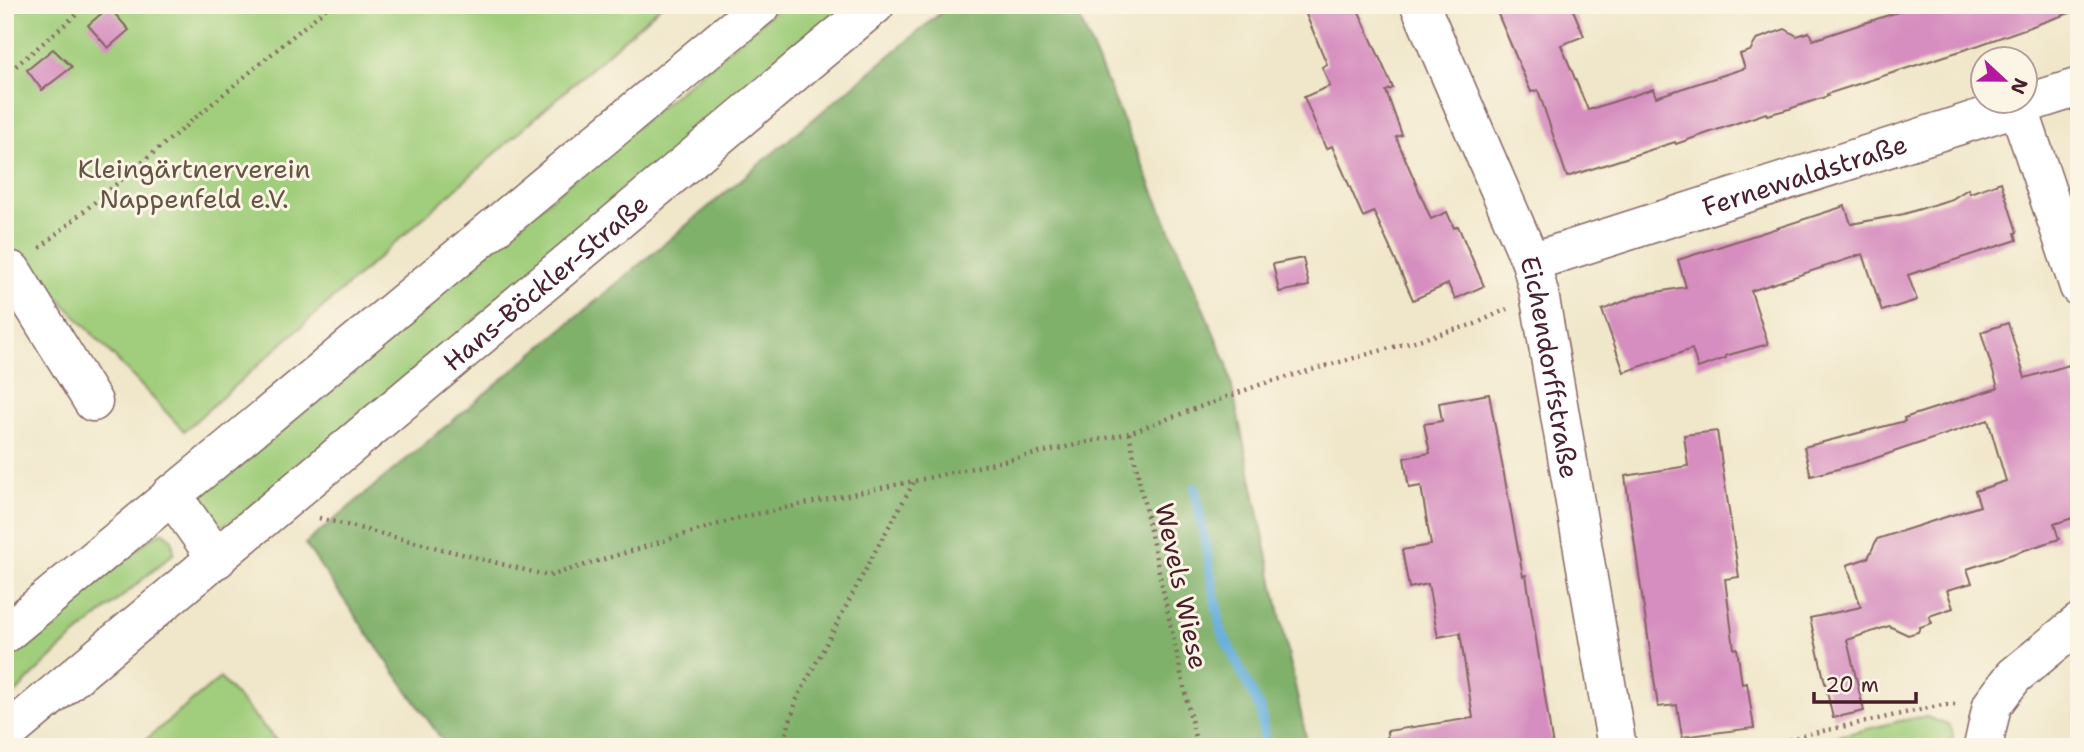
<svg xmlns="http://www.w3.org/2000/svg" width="2084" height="752" font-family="'Shantell Sans',sans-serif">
  <rect width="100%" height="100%" fill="#fcf5e5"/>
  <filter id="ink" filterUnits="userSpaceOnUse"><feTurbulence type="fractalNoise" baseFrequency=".0143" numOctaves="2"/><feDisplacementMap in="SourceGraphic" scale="14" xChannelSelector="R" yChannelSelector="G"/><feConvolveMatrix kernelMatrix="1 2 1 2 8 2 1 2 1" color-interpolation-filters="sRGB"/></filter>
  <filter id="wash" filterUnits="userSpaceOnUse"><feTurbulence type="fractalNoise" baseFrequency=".00686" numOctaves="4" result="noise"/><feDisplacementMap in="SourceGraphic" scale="28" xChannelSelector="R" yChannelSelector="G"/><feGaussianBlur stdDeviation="1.57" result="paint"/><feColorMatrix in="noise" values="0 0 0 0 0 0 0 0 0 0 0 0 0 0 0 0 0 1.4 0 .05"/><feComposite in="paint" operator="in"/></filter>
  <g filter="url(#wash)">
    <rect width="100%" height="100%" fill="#f0e7ca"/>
    <g fill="#a1ce7b" stroke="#767653" stroke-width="2">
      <polygon points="5,5 662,5 184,431 39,277 5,302"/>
      <polygon points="782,5 852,5 232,523 219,526 208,524 198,504 201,491"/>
      <polygon points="164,532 172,540 174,553 69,641 29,679 5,705 5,660 153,536"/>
      <polygon points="220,678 282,747 137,747"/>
      <polygon points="1927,717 1950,726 1953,735 1953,747 1811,747 1811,743 1912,718"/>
    </g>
    <polygon fill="#80b16b" stroke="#65684b" stroke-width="2" points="950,5 1074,5 1227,364 1308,747 447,747 305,544"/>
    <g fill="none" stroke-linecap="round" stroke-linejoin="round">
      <polyline stroke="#63addb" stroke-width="10" points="1195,488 1221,631 1261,711 1265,747"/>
    </g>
    <g id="blocks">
      <g fill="#d68dbf">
        <polygon points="1302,5 1356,5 1393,88 1386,91 1402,135 1396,137 1431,219 1447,212 1454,228 1458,226 1484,286 1455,299 1448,284 1413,300 1374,212 1363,217 1332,146 1326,149 1304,97 1330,86 1322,67 1327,64"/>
        <polygon points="1494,5 1571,5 1584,36 1561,45 1588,110 1653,89 1656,97 1745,68 1740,54 1750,51 1757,39 1785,29 1797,36 1809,32 1813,40 1919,5 2077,5 2078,10 1979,45 1827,94 1828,96 1789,109 1767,115 1766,113 1676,144 1675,142 1567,177 1538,90 1531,92"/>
        <polygon points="109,7 129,30 108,48 88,25"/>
        <polygon points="53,49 72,67 42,90 27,70"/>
        <polygon points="2001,182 2017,232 2015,233 2017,240 1908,275 1917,300 1882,311 1863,254 1751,291 1768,344 1725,356 1726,358 1698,368 1692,349 1624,372 1602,310 1640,295 1686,287 1678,260 1845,206 1851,224 1904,214 1952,199 1968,189 1970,193"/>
        <polygon points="1303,258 1309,286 1279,292 1273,264"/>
        <polygon points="2008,323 2025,378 2069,365 2079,399 2079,516 2054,524 2059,539 1967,569 1972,583 1947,590 1953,608 1929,616 1932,623 1920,627 1918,632 1908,635 1889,626 1847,640 1864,711 1833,718 1810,618 1861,607 1847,565 1868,558 1877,539 1980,506 1975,491 2006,481 1988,420 1861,463 1811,476 1804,447 1905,421 1904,418 1998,388 1981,332"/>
        <polygon points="1489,394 1523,576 1526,575 1553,747 1388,747 1387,731 1473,718 1460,633 1438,637 1428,584 1409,588 1402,550 1431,545 1421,486 1409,488 1404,458 1430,453 1424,424 1442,421 1439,403"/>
        <polygon points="1717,431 1739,577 1725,579 1734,649 1737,648 1742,684 1747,683 1754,728 1682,737 1677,705 1658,707 1625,476 1688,466 1684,435"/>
      </g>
    </g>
  </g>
  <g filter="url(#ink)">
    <use href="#blocks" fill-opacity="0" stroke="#846563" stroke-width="2"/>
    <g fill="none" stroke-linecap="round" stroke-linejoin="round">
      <g stroke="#846563" stroke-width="41">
        <g id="minor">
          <path id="s1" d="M 1420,5 L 1531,262 L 1539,293 L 1617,747"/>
          <polyline points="2018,106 2079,287"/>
          <path id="s2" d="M 1531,262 L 2079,87"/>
          <polyline points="12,271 93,402"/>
          <polyline points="171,494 217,559"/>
          <polyline points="1983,747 1992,705 2014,676 2079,623"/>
        </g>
      </g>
      <g stroke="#846563" stroke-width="41">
        <g id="major">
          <polyline points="5,634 762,5"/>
          <path id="s3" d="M 5,735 L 875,5"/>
        </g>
      </g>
      <g stroke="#846563" stroke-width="4.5" stroke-dasharray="2 5" stroke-linecap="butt">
        <polyline points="5,75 88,5"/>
        <polyline points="40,248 330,5"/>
        <polyline points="1129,433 1197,747"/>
        <polyline points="319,518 549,576 742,517 914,481 1129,433 1262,384 1475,324 1507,309"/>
        <polyline points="782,747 797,699 878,546 914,482"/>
        <polyline points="1762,747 1809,734 1942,705 1956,705"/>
      </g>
      <use href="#minor" stroke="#fff" stroke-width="38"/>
      <use href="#major" stroke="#fff" stroke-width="38"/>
    </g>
  </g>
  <g text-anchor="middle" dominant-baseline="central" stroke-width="6" stroke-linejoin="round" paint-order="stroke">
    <g font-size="26" fill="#645443" stroke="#fcf5e5">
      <text x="194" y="168">Kleingärtnerverein<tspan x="194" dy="30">Nappenfeld e.V.</tspan></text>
    </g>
    <g font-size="26" fill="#4a1f2b" stroke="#fcf5e5">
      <text stroke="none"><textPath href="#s2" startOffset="287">Fernewaldstraße</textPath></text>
      <text stroke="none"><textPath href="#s3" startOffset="705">Hans-Böckler-Straße</textPath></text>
      <text stroke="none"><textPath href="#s1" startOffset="387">Eichendorffstraße</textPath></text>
      <text transform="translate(1182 586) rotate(78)">Wevels Wiese</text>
    </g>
  </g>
  <rect width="2084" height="752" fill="none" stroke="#fcf5e5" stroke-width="28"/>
  <g transform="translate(2004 80) rotate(112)"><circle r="33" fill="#fcf5e5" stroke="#b59f9b" stroke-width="2"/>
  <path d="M0-5L12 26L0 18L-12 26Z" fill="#b5179e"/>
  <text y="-10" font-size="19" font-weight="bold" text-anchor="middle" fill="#4a1f2b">N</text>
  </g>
  <path d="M1814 692v10h102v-10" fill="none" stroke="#4a1f2b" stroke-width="3.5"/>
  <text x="1825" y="692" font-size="21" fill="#4a1f2b" stroke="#fcf5e5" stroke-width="5" paint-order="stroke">20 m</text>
</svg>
